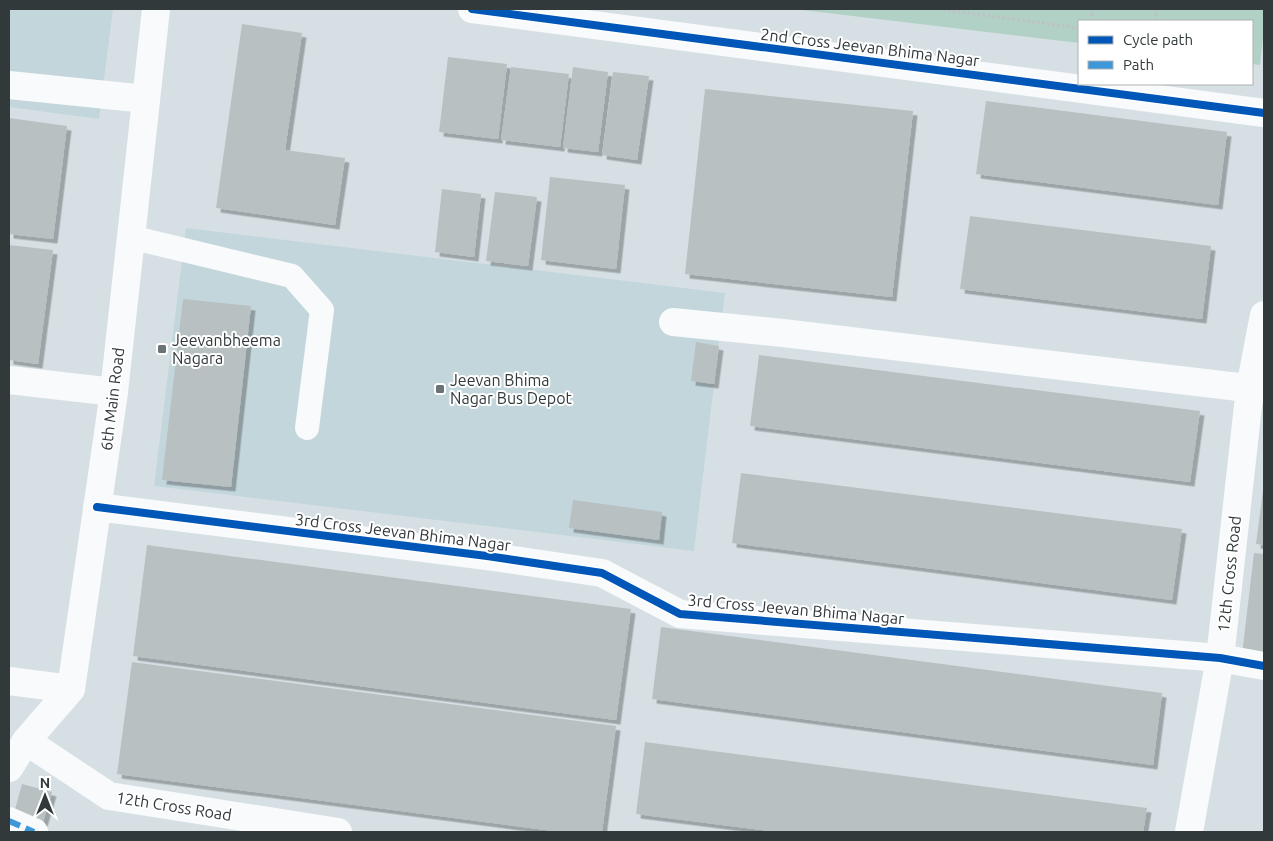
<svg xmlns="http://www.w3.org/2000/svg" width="1273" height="841" font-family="Ubuntu,sans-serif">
  <defs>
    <filter id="shadow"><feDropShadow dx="4.5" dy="4.5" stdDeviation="0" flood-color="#0004"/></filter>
  </defs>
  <rect width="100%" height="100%" fill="#d6e0e4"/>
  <g fill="#c3d6dc">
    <polygon points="9,9 113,9 99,119 9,107"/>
    <polygon points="186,228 725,293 694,551 154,486"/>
  </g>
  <polygon fill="#b2d1c6" points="794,9 1264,9 1264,28 1260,65 1252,64 1252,21 1079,21 1079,43"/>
  <g fill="#b8c0c2" filter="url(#shadow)">
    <polygon points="242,24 302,33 285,150 345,158 335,225 216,208"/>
    <polygon points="448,57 507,64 498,139 439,132"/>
    <polygon points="511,67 569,74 560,147 501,140"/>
    <polygon points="573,67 608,72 598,152 563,148"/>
    <polygon points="613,72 649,76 637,160 602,155"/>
    <polygon points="705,89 913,111 892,297 685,274"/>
    <polygon points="986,101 1227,132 1218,205 976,174"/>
    <polygon points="9,118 67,126 53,239 9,234"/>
    <polygon points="550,177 625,185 616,269 541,260"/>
    <polygon points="442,189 481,194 474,257 435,252"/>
    <polygon points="495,192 537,197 528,266 486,261"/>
    <polygon points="970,216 1211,246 1202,319 960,289"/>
    <polygon points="9,245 53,250 38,364 9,360"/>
    <polygon points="183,299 251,306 231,487 162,480"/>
    <polygon points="696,342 719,346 714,384 691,381"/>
    <polygon points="759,355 1200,411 1190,482 750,426"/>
    <polygon points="741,473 1182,529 1172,600 732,543"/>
    <polygon points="1263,490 1264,490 1264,545 1256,544"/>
    <polygon points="573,500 662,512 659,540 569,528"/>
    <polygon points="147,545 631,609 616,720 133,656"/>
    <polygon points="1254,553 1264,554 1264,658 1242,655"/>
    <polygon points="661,627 1162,693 1153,765 652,699"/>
    <polygon points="132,662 616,726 602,832 561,832 117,774"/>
    <polygon points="645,742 1147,808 1143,832 778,832 636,814"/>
    <polygon points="22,784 52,792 43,822 14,813"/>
  </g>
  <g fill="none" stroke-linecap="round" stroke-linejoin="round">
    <g stroke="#bdc1c2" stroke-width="3" stroke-dasharray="2.5 2.5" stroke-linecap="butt">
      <polyline points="938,9 1079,28"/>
      <polyline points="1091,21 1092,9"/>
      <polyline points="1156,21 1157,9"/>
    </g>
    <polyline stroke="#f9fafb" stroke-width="24" points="130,237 292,276 322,310 307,428"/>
    <g stroke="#f9fafb" stroke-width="28">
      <polyline points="472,9 1264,113"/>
      <polyline points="9,85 146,99"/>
      <polyline points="673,322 783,333 1264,390"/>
      <polyline points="9,380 114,392"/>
      <polyline points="97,507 487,556 602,573 680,614 1220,658 1264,666"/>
      <polyline points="9,681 71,689"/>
      <polyline points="26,741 109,796 338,832"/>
      <polyline points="9,821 34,832"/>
      <polyline points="1189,832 1220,658 1250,388 1264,315"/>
    </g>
    <polyline stroke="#f9fafb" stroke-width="28" points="9,768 26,741 71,689 114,392 156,9"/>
    <polyline stroke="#3d98d9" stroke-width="6" stroke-dasharray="12 6" stroke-linecap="butt" points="9,821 34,832"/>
    <g stroke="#fff" stroke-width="11">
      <g id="cycleway">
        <polyline points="472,9 1264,113"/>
        <polyline points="97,507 487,556 602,573 680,614 1220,658 1264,666"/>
      </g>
    </g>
    <use href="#cycleway" stroke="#0057b8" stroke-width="8"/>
  </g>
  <g fill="#6b7376" stroke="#fff" stroke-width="2">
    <rect x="157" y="344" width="10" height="10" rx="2.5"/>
    <rect x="435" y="384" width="10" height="10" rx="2.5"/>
  </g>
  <g text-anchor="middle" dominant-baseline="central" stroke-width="4" stroke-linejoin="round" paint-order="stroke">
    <g font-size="16" fill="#31393b" stroke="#fff">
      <text transform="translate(870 47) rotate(7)">2nd Cross Jeevan Bhima Nagar</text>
      <text transform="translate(112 399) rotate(-83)">6th Main Road</text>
      <text transform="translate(403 532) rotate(7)">3rd Cross Jeevan Bhima Nagar</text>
      <text transform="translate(1229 574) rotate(-84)">12th Cross Road</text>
      <text transform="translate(796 609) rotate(5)">3rd Cross Jeevan Bhima Nagar</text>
      <text transform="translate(174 806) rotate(9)">12th Cross Road</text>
    </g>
    <g font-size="16" fill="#31393b" stroke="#fff" text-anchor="start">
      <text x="172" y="340">Jeevanbheema<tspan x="172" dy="18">Nagara</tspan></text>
      <text x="450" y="380">Jeevan Bhima<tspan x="450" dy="18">Nagar Bus Depot</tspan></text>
    </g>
  </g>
  <rect width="1273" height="841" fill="none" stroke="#31393b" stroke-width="20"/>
  <rect x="1078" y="20" width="175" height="65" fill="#ffffff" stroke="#adb0b1"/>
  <rect x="1088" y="36" width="25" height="8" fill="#0057b8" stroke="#adb0b1"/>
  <text x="1123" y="45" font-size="15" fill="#31393b">Cycle path</text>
  <rect x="1088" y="61" width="25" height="8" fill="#3d98d9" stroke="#adb0b1"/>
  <text x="1123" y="70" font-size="15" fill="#31393b">Path</text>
  <g transform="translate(45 796)" stroke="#ffffff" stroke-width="4" paint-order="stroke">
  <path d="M0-4L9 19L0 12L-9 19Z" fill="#31393b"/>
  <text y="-8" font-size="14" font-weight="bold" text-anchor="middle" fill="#31393b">N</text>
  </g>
</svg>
